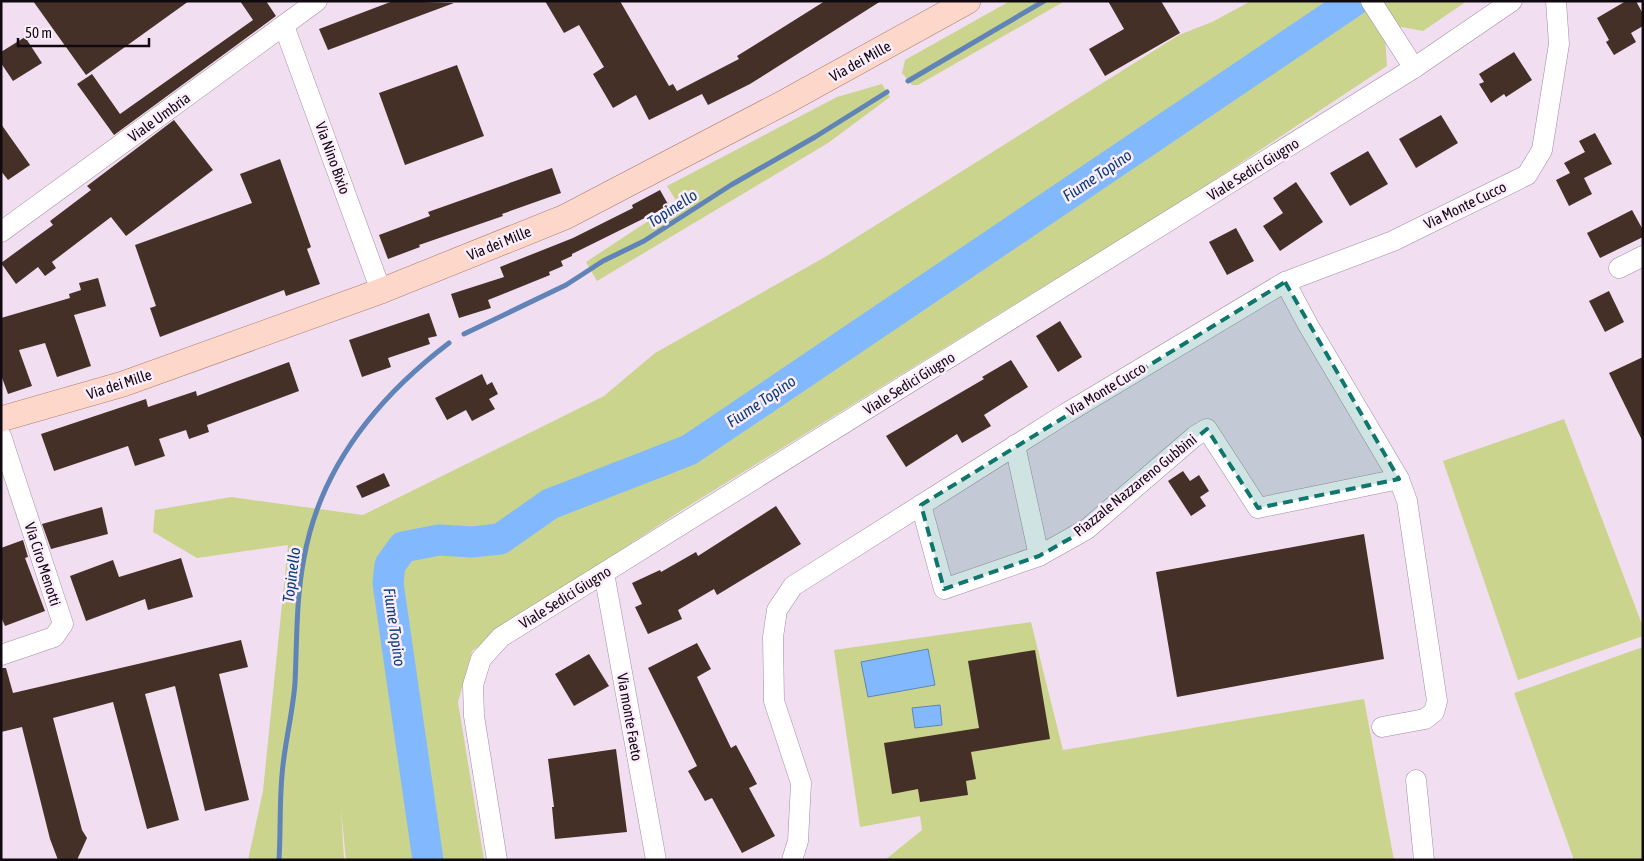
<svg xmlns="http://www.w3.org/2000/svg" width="1644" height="861" font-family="'Asap Condensed',sans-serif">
  <rect width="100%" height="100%" fill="#f2def1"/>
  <g fill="#cad48d">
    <polygon points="1010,1 1065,1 918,85 912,85 902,73 905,60"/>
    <polygon points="1251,1 1467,1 1423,31 1396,26 1385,37 1387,66 1198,191 682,510 532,608 472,651 458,702 484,860 346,860 341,809 344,860 248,860 263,791 288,545 197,558 153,532 155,510 231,497 363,515 604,396 655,353 825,257 1179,35 1212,22"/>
    <polygon points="882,84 890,97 828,143 597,281 586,262 677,202 667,186 837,97"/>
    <polygon points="1564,419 1643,627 1643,636 1518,680 1443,461"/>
    <polygon points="1031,622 1063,750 1364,699 1394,860 885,860 922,830 920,816 860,827 834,650"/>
    <polygon points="1643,647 1643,860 1574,860 1514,693"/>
  </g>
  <g fill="#82b9fe" stroke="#6084b7">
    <polygon points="928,649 935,685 868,697 861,662"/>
    <polygon points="940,705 942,725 915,728 912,708"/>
  </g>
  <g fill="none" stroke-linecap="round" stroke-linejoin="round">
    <g stroke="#6084b7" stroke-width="5">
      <polyline points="908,81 1044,1"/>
      <polyline points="464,334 566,285 603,261 644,241 731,185 815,137 887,92"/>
      <path d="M 279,860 C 281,828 279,797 283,765 C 286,738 293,710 295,683 C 297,641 296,599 304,558 C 320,468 378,397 449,343"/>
    </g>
    <polyline stroke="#82b9fe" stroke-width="31" points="428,860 388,583 390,565 403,547 439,540 472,542 500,539 550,504 689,450 1354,1"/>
  </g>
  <g fill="#453028">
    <polygon points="33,1 189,1 86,75"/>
    <polygon points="240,1 266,1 276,16 114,135 77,84 92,74 120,114 253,20"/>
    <polygon points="393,1 454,3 328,50 319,29"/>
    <polygon points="545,1 620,1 669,86 673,84 677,91 739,59 737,56 825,1 881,1 750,84 708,105 702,94 649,120 636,95 613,108 593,74 604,67 579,25 564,33"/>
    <polygon points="1108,1 1161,1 1180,33 1105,76 1089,49 1124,29"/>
    <polygon points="1626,1 1636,1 1643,14 1643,26 1631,33 1636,42 1614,55 1606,42 1609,40 1597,18"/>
    <polygon points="25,37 42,63 13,81 1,63 1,52"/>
    <polygon points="1514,52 1532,80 1506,97 1504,94 1491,103 1479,84 1484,82 1479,74"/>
    <polygon points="457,65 484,136 405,165 379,93"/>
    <polygon points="1441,115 1458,143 1416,168 1399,139"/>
    <polygon points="174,120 213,170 126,236 111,217 52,262 56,268 45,276 38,267 16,284 1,263 53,225 50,221 91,190 87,186"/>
    <polygon points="1,124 30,165 8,180 1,171"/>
    <polygon points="1595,133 1612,164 1584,178 1592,194 1569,206 1556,180 1570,173 1564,163 1585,152 1579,141"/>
    <polygon points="1368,151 1388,184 1350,206 1330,173"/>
    <polygon points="280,159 311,247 307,249 320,284 286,296 284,290 160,337 150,308 156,306 135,245 252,203 240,174"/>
    <polygon points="552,168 561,193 502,214 503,216 419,245 420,247 388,259 379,235 430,216 428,212"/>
    <polygon points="1296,182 1323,222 1280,251 1263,226 1283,213 1273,198"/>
    <polygon points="660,190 669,206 572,254 572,256 561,261 563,266 549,272 550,275 488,300 491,308 459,318 451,294 504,277 500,267 573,238 633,208 632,205"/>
    <polygon points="1632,210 1643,230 1643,237 1600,258 1587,233"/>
    <polygon points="1236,228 1254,261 1227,275 1209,242"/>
    <polygon points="98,278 106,306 74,315 91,366 57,377 45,343 19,350 32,386 8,394 1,375 1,318 70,298 69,294 81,290 79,283"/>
    <polygon points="1609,291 1624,322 1605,332 1589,301"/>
    <polygon points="429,313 437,336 428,338 430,344 388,358 391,367 362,377 349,340"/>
    <polygon points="1060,321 1082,357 1058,372 1036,336"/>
    <polygon points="1643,357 1643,442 1609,373"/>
    <polygon points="1011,360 1028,387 984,415 991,426 962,443 957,434 906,467 886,436 984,379 982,377"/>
    <polygon points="289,362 299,391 207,425 209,432 189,439 186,430 159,439 165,456 135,466 128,446 54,471 41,434 146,399 148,407 196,391 197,396"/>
    <polygon points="482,374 487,385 492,382 498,394 489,399 495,409 472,421 466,410 447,420 435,398"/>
    <polygon points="1183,471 1190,481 1199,475 1209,491 1200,497 1206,506 1191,516 1168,481"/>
    <polygon points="384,473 390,486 362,498 356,486"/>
    <polygon points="776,506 801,544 717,595 714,589 678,610 682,619 648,634 635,607 642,604 632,583 660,570 661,572 696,552 698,556"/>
    <polygon points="102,507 108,534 51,549 42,524"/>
    <polygon points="1364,534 1384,659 1177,697 1156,572"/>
    <polygon points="23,540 28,557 25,558 45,611 5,626 1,617 1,548"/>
    <polygon points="181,558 193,597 148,610 145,599 86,621 70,576 113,560 119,577"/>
    <polygon points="241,640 248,667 219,674 249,800 205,811 175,686 145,694 179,820 147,829 113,702 53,718 82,830 87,838 77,860 58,860 50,839 22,727 1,732 1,668 6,668 13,693"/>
    <polygon points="697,643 711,669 697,677 731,748 736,745 757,784 749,788 775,836 742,853 712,798 705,801 688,771 697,766 648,668"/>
    <polygon points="1035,650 1050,739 971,752 976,779 966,781 968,795 920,802 918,789 892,794 884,743 979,728 968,661"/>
    <polygon points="589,654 609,686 574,706 555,674"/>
    <polygon points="616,749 627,832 555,839 552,807 554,807 548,759"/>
  </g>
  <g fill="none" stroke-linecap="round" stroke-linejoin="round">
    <g stroke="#a08d9f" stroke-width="21">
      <g id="minor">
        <polyline points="1371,1 1414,68"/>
        <polyline points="284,26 381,291"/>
        <polyline points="1,232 317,1"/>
        <polyline points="1619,268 1643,256"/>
        <polyline points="1,436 63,624 54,637 1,655"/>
        <polyline points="1015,445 1039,556"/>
        <polyline points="921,505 944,589 1039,556 1087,529 1195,436 1207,429 1258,508 1399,479 1308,325 1285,282"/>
        <polyline points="604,573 656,860"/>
        <polyline points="1382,727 1425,719 1434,712 1437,701 1407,501 1399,479"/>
        <polyline points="1416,780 1424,860"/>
        <polyline points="497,860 474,716 473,685 481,659 501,637 1414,68 1512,1"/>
        <polyline points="792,860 798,841 801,783 774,701 773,637 777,610 793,586 1065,414 1285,282 1393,241 1527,175 1542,150 1559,44 1556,1"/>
      </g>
    </g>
    <g stroke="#a97e71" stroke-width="26">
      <polyline id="major" points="1,419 123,384 381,291 565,217 787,101 968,1"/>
    </g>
    <use href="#minor" stroke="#fff" stroke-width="20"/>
    <use href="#major" stroke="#fdd7c9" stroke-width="25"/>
  </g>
  <path fill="#0f766e" fill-opacity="0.2" stroke="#0f766e" stroke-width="4" stroke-dasharray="10 6" stroke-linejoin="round" d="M 1285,282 L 1399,479 L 1258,508 L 1207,429 L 1087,529 L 1039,556 L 944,589 L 921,505 Z"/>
  <g text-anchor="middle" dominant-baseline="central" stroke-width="5" stroke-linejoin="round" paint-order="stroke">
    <g font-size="15" fill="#100a10" stroke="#fdecfc">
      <text transform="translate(860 61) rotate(-29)">Via dei Mille</text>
      <text transform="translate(159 117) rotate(-36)">Viale Umbria</text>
      <text transform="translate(333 158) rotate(70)">Via Nino Bixio</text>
      <text transform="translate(1253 169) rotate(-32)">Viale Sedici Giugno</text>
      <text transform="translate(1465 205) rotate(-26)">Via Monte Cucco</text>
      <text transform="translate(499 243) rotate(-22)">Via dei Mille</text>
      <text transform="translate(909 383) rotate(-32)">Viale Sedici Giugno</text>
      <text transform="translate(119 384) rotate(-18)">Via dei Mille</text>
      <text transform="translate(1106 389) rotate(-31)">Via Monte Cucco</text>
      <text transform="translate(1135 485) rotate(-39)">Piazzale Nazzareno Gubbini</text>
      <text transform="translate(43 564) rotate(72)">Via Ciro Menotti</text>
      <text transform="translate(565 597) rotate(-32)">Viale Sedici Giugno</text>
      <text transform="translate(630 717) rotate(80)">Via monte Faeto</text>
    </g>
    <g font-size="16" font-style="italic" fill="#06407c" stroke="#fdecfc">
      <text transform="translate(1097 175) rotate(-34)">Fiume Topino</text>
      <text transform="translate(672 208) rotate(-33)">Topinello</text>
      <text transform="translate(761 401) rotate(-34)">Fiume Topino</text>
      <text transform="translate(291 575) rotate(-83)">Topinello</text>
      <text transform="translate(395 627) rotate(82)">Fiume Topino</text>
    </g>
  </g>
  <rect width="1644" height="861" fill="none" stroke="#100a10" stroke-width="5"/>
  <path d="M18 38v8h131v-8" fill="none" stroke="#100a10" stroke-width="2.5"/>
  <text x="25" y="38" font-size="15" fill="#100a10" stroke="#fdecfc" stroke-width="4" paint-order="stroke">50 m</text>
</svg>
